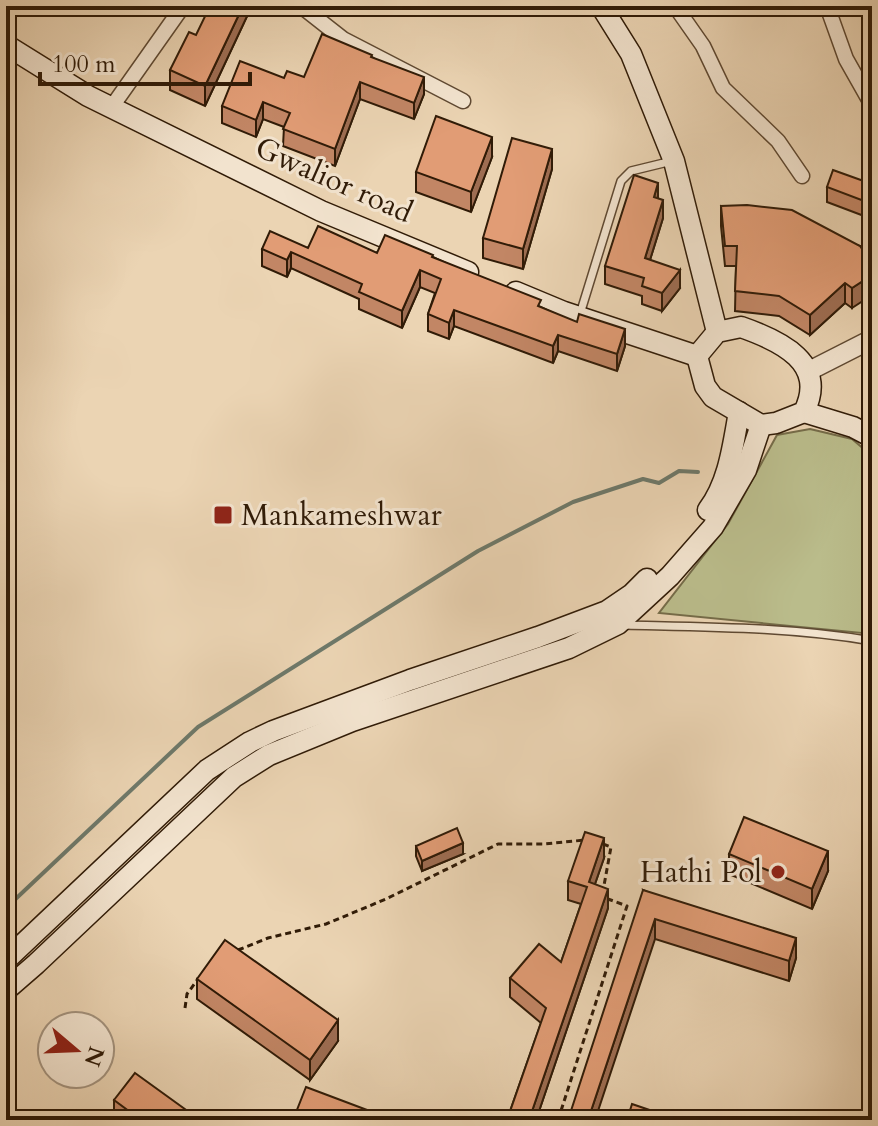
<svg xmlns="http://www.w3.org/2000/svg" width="878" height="1126" font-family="Cardo,serif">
  <rect width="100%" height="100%" fill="#ebd4b3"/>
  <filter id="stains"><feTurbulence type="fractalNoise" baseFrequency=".0025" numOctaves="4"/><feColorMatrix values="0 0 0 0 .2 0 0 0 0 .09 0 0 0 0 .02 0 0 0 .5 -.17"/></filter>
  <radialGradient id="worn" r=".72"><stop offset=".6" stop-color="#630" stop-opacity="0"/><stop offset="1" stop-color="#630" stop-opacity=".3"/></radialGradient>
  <polygon fill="#babc8b" stroke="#756c49" stroke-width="2" points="810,429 852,439 872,456 872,634 659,613 728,524 777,435"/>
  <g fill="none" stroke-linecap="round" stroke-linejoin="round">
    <polyline stroke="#6e796a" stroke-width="4" points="6,908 198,727 478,551 573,502 643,479 659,483 679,471 698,472"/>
    <g stroke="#5f4932" stroke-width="10">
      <g id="service">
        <polyline points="580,314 621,181 631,171 672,161"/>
        <path d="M 625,625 C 707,627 790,627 872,641"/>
      </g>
    </g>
    <g stroke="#5f4932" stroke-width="17">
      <g id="minor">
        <polyline points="301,6 343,39 463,101"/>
        <polyline points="675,6 703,46 723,88 778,141 802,176"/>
        <polyline points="827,6 846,59 872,105"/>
        <polyline points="111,108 183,6"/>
      </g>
    </g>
    <g stroke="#5f4932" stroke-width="21">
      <polyline id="tertiary" points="809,371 872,339"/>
    </g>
    <g stroke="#301b07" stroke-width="23">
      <g id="secondary">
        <polyline points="601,6 631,54 674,161 717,332"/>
        <polyline points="6,45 88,96 321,211 468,272"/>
        <polyline points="516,292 564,312 697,356"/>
        <path d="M 741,327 C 781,341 828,363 804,412 L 776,423 L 761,425 L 713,397 L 705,386 L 697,356 L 717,332 Z"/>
        <polyline points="804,412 853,427 872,437"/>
        <path d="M 708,510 C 729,482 733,445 739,412"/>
        <polyline points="6,960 207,770 250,742 273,731 410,680 538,637 607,611 632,594 647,579"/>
        <polyline points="6,990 36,964 234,777 269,755 352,721 569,648 618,624 670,576 713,527 746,470 761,425"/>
      </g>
    </g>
    <g stroke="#301b07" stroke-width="3" stroke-dasharray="6 4" stroke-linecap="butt">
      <polyline points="603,844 611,847 603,891"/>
      <polyline points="238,950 268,938 326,924 386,899 498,844 544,844 585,840"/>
      <polyline points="185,1008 187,994 198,979"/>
      <polyline points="558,1120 627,906 608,899"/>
    </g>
    <use href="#service" stroke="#f2e3ce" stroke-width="7"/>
    <use href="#minor" stroke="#f2e3ce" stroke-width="14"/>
    <use href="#tertiary" stroke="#f2e3ce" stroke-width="18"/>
    <use href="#secondary" stroke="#f2e3ce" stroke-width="20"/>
  </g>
  <g fill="#c28665" stroke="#301b07" stroke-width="2">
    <polygon points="249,6 249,12 205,106 170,90 170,70 196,35"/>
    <polygon points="372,57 424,94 414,119 360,99 335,166 283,146 284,127 263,119 256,137 222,123 222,106 284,78 304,77"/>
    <polygon points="492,157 471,212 416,192 416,172"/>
    <polygon points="552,169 523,269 483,258 483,238"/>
    <polygon points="872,184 872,219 827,202 827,187"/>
    <polygon points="658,199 663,218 650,260 680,288 662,311 642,304 642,296 605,284 605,266"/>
    <polygon points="721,206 860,246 852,308 845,303 810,335 779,316 735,311 736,266 725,266 721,226"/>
    <polygon points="308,248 433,257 625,346 617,371 558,351 553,363 454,326 449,339 428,331 428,314 435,293 420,287 402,328 359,309 359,299 291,268 287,277 262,266 262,249"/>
    <polygon points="416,846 463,854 422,871 416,856"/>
    <polygon points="729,854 828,871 812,909 729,874"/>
    <polygon points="604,858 595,884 608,908 536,1120 507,1120 541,1023 510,997 510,978 561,962 581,904 568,900 568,881"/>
    <polygon points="643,890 796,958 789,981 655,939"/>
    <polygon points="197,979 338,1041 310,1080 197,999"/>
    <polygon points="114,1100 200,1120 114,1120"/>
  </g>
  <g fill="#9e6d52" stroke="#301b07" stroke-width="2">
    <polygon points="243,6 249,6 249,12 205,106 205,86"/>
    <polygon points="424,77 424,94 414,119 414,103"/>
    <polygon points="360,82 360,99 335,166 335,149"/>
    <polygon points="263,102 263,119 256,137 256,120"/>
    <polygon points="492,137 492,157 471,212 471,192"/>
    <polygon points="552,149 552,169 523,269 523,249"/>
    <polygon points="658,183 658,201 654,197"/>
    <polygon points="663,200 663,218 645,276 645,258"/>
    <polygon points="291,252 291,268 287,277 287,260"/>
    <polygon points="420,270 420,287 402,328 402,311"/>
    <polygon points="680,270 680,288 662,311 662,293"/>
    <polygon points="872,275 872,295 852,308 852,288"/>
    <polygon points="845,283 845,303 810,335 810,315"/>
    <polygon points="454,310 454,326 449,339 449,323"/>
    <polygon points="625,329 625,346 617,371 617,354"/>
    <polygon points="558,335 558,351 553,363 553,346"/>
    <polygon points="604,838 604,858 589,901 589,882"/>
    <polygon points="463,843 463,854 422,871 422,861"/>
    <polygon points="828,851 828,871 812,909 812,889"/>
    <polygon points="608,889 608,908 536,1120 529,1120"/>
    <polygon points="655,919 655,939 595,1120 588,1120"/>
    <polygon points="796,938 796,958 789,981 789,961"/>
    <polygon points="338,1020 338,1041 310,1080 310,1060"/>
  </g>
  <g fill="#e19c75" stroke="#301b07" stroke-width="2">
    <polygon points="210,6 243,6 205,86 170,70 189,32 196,35"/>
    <polygon points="322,34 372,55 371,57 424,77 414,103 360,82 335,149 283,129 290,113 263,102 256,120 222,106 240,61 284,78 287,71 304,77"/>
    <polygon points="436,116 492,137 471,192 416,172"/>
    <polygon points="512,138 552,149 523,249 483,238"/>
    <polygon points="833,170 872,184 872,204 827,187"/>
    <polygon points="634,175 658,183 654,197 663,200 645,258 680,270 662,293 642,286 644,278 605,266"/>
    <polygon points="747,205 792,210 860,246 872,263 872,275 852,288 845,283 810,315 779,296 735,291 737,246 725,246 721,206"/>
    <polygon points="318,226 377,253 385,235 433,255 432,257 541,300 538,306 577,322 579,314 625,329 617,354 558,335 553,346 454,310 449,323 428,314 441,279 420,270 402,311 359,292 362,284 291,252 287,260 262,249 270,231 308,248"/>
    <polygon points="744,817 828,851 812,889 729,854"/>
    <polygon points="457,828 463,843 422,861 416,846"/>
    <polygon points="585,832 604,838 589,882 608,889 529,1120 507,1120 546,1008 510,978 539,944 561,962 587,887 568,881"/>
    <polygon points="643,890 796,938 789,961 655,919 588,1120 568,1120"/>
    <polygon points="225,940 338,1020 310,1060 197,979"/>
    <polygon points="135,1073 200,1120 141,1120 114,1100"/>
    <polygon points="306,1087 391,1119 293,1120"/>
    <polygon points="632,1104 679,1120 627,1120"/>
  </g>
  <g fill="#8f2418" stroke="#f2e3ce" stroke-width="3">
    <rect x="213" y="505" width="20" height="20" rx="4"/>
    <circle cx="778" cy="872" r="8"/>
  </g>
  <g text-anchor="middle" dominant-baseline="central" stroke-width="6" stroke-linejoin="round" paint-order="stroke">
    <g font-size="30" fill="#301b07" stroke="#f2e3ce">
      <text transform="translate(334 180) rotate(24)">Gwalior road</text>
    </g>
    <g font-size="30" fill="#301b07" stroke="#f2e3ce" text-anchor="start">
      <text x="241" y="515">Mankameshwar</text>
      <text x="762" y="872" text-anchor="end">Hathi Pol</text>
    </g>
  </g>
  <rect width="878" height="1126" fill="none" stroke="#ebd4b3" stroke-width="32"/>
  <rect x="8" y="8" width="862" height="1110" fill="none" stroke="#301b07" stroke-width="4"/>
  <rect x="16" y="16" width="846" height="1094" fill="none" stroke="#301b07" stroke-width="2"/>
  <g transform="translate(76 1050) rotate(109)"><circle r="38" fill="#f2e3ce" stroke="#a4937e" stroke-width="2"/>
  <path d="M0-6L14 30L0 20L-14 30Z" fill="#8f2418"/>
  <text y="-12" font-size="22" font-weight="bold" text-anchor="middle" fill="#301b07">N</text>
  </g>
  <path d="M40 72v12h210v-12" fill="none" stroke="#301b07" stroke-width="4"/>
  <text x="52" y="72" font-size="24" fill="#301b07" stroke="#f2e3ce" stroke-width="6" paint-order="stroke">100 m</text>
  <rect width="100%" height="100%" filter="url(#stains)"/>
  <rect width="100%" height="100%" fill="url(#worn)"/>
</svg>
